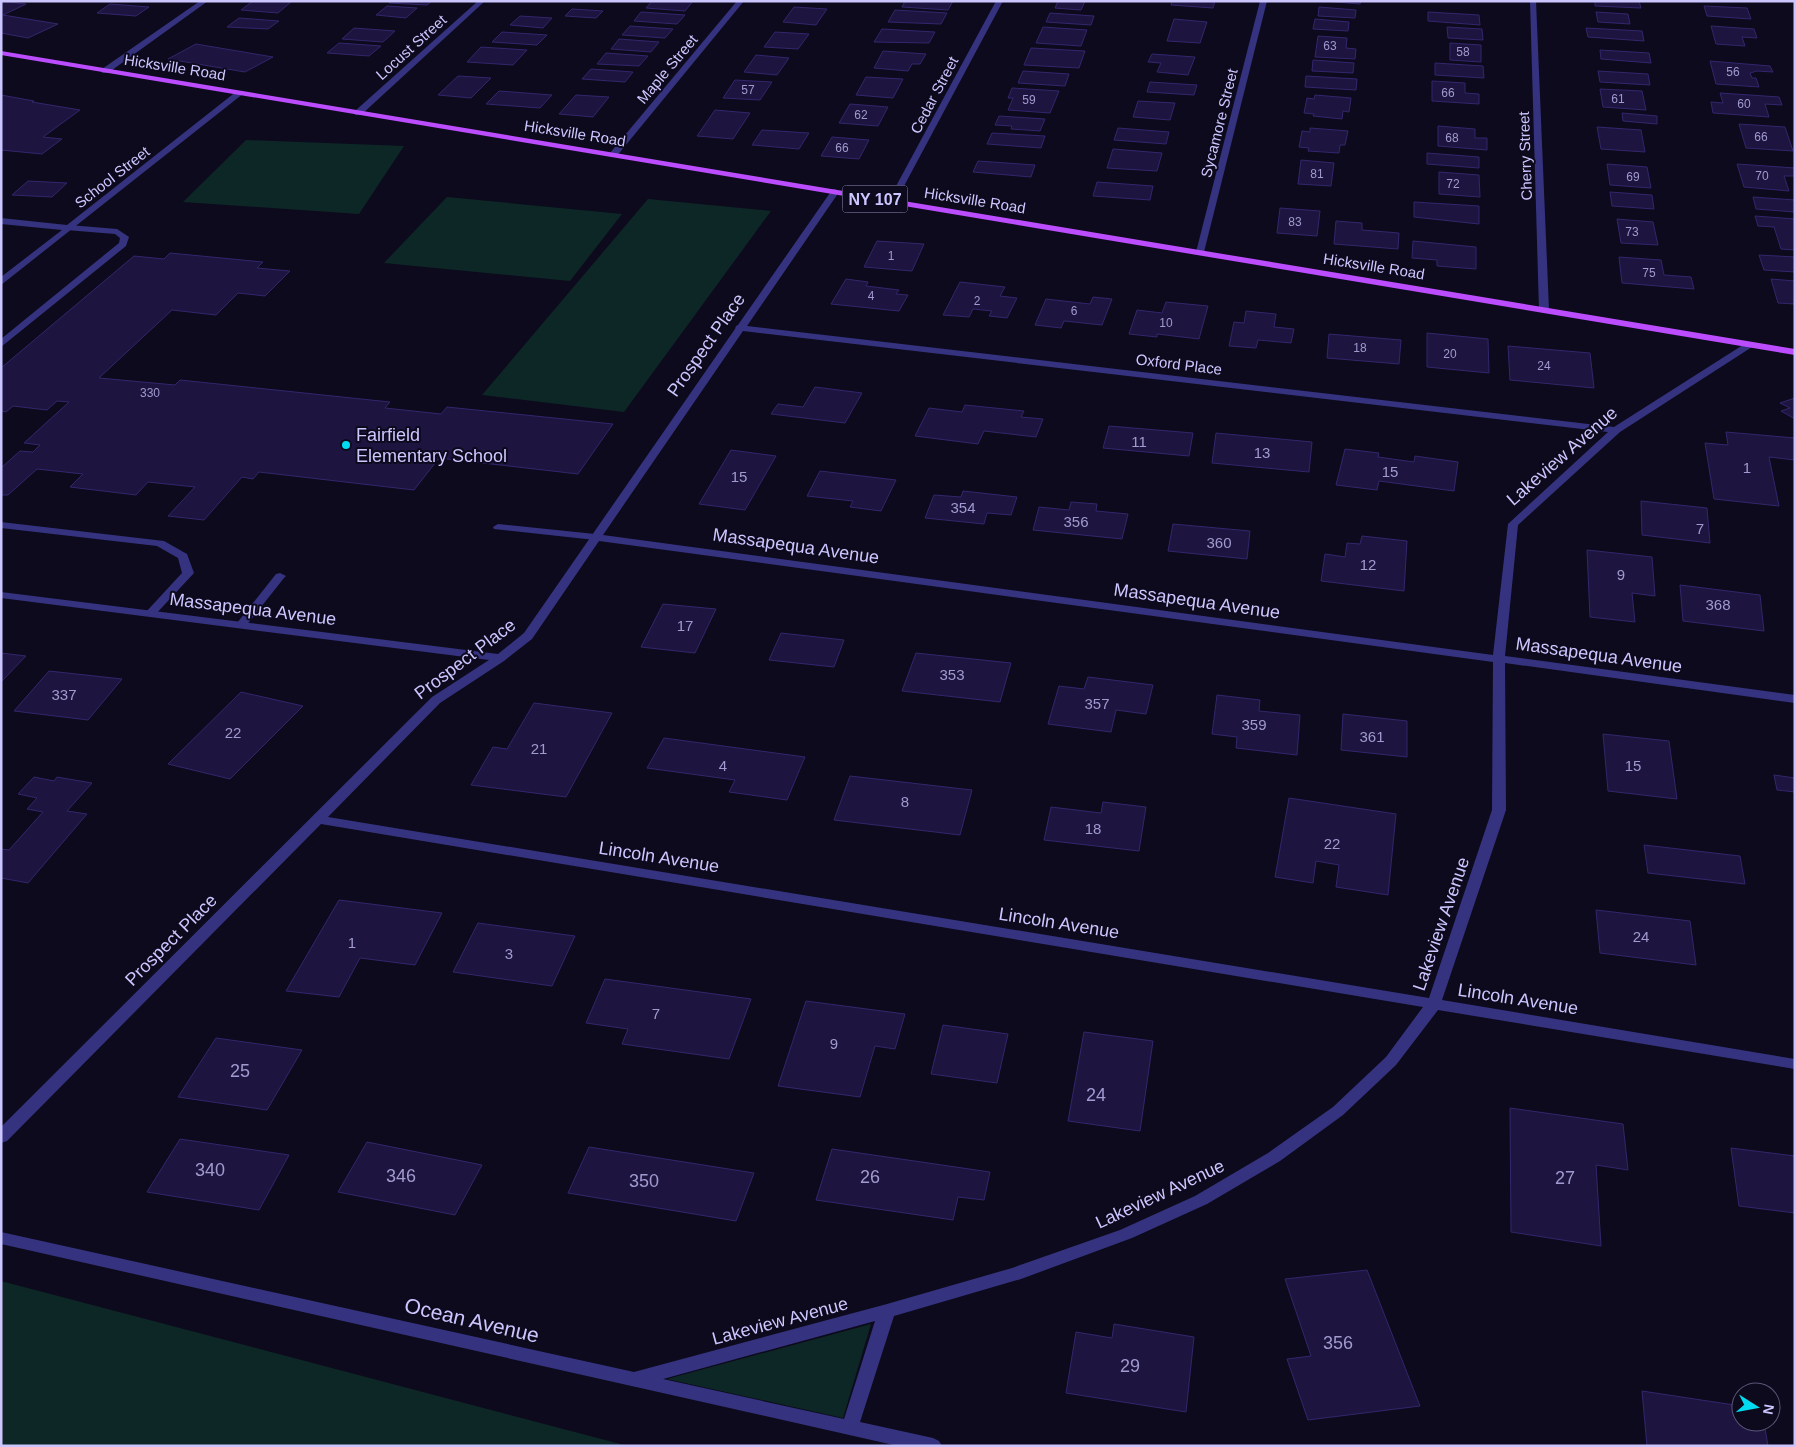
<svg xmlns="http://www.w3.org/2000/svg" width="1796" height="1447" font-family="Helvetica,sans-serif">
  <rect width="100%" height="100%" fill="#0d0a1d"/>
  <g fill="#0d2726">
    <polygon points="246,140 404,146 359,214 183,202"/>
    <polygon points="447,197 622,214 570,281 384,263"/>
    <polygon points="648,199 771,211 624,412 482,395"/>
    <polygon points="1,1281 628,1446 1,1446"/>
    <polygon points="871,1324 843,1418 667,1379"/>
  </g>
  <g fill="#1d153f" stroke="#33266c">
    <polygon points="1,1 26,4 3,15 58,24 28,38 1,33"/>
    <polygon points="253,1 292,1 278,13 241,10"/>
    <polygon points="391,1 432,1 427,5 389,3"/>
    <polygon points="652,1 693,1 685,11 646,8"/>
    <polygon points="905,1 953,1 948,10 902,7"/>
    <polygon points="1058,1 1085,1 1081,10 1055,8"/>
    <polygon points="1172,1 1215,1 1213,8 1171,5"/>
    <polygon points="1324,1 1361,1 1360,4"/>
    <polygon points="1595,1 1639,1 1641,8 1595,6"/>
    <polygon points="110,4 149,7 136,16 97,13"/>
    <polygon points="387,6 417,8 406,18 376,15"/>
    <polygon points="1704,6 1747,8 1751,19 1707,16"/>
    <polygon points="794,7 827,9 816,25 783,22"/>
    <polygon points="1319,7 1356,10 1355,18 1318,16"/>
    <polygon points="572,9 603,11 596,18 565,16"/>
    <polygon points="895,10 947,13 941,24 888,22"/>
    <polygon points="641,12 685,15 677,24 634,21"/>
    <polygon points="1428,12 1479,15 1480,25 1428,21"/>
    <polygon points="1596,12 1628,14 1630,24 1598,22"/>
    <polygon points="1050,13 1094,16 1091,25 1046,22"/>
    <polygon points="520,16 552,18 543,28 510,25"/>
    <polygon points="239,18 279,21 268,29 227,27"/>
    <polygon points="1174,19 1207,22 1200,43 1167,41"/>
    <polygon points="1315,19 1349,22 1348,31 1313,29"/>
    <polygon points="630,26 673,29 665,38 622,35"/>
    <polygon points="1711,26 1754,29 1757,38 1742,37 1745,46 1716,44"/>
    <polygon points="1043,27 1087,30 1081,46 1036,43"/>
    <polygon points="1447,27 1482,29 1483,40 1448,38"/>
    <polygon points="354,28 395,31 383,42 342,39"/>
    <polygon points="1586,28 1642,31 1644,41 1588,37"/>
    <polygon points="882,29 935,32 929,43 874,42"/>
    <polygon points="502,32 547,35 537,45 492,42"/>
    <polygon points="775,32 809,34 798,49 764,47"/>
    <polygon points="1318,36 1347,38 1346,48 1356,49 1355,59 1315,57"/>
    <polygon points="619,39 659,42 651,52 611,49"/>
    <polygon points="339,43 381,46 369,56 327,53"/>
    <polygon points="1450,43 1481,45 1481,62 1450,60"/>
    <polygon points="196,44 273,57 245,72 168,59"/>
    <polygon points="481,47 527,50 513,65 467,62"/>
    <polygon points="1031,48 1085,51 1079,68 1024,65"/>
    <polygon points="1600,50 1649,53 1651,63 1601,59"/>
    <polygon points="883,51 926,54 920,64 912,64 908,71 874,68"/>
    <polygon points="606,53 648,56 639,66 597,64"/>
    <polygon points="1152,54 1195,57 1188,75 1157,72 1161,63 1148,62"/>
    <polygon points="756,55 789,58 777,75 744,72"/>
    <polygon points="1313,60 1354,63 1353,73 1312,71"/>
    <polygon points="1710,61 1770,66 1773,72 1757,71 1750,73 1752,78 1756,78 1759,87 1716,84"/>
    <polygon points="1435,63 1483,66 1484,78 1435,75"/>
    <polygon points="591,69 633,72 625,82 582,79"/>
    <polygon points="1023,71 1069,74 1065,86 1018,83"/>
    <polygon points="1598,71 1648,74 1650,85 1600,82"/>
    <polygon points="458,76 491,78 471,98 438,95"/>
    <polygon points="1306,76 1357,79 1356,90 1305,87"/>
    <polygon points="866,77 903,79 893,98 856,95"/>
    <polygon points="735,80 772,82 760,100 723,98"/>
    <polygon points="1432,81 1465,83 1465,93 1479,94 1479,104 1432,101"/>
    <polygon points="1150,82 1197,85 1194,95 1147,92"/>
    <polygon points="1012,88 1059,91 1050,113 1008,110 1013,98 1008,98"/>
    <polygon points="1600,89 1642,91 1646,110 1603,107"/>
    <polygon points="499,91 552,95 540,108 486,104"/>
    <polygon points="1720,93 1779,97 1782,105 1765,104 1769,117 1713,113 1711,102 1723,103"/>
    <polygon points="1,95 34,101 32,102 80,110 43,137 62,139 42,154 1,150"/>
    <polygon points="576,95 609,97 593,117 559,114"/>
    <polygon points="1315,95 1351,98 1349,112 1343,111 1342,119 1313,116 1314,114 1304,113 1307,98 1314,99"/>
    <polygon points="1138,101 1175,103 1170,120 1133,117"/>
    <polygon points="850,104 888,107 878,126 839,123"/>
    <polygon points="715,110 750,113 733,139 697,136"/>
    <polygon points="1622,113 1657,116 1657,124 1623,121"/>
    <polygon points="999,116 1045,119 1040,131 1011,129 1012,126 995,125"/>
    <polygon points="1739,124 1785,127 1793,151 1746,148"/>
    <polygon points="1438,126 1475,129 1475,138 1487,138 1487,150 1438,146"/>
    <polygon points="1597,127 1641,130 1645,152 1601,149"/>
    <polygon points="1118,128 1169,132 1166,144 1114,140"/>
    <polygon points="1310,128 1348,131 1345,145 1340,145 1339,153 1308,151 1309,148 1299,147 1302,131 1310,132"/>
    <polygon points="762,130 809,133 799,149 752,145"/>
    <polygon points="992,133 1045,136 1041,148 987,144"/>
    <polygon points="832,137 869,140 859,159 821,156"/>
    <polygon points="1113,149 1162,153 1157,171 1107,168"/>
    <polygon points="1427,153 1479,157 1479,168 1427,164"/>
    <polygon points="1301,160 1334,163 1331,186 1298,184"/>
    <polygon points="978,161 1035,165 1031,177 973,172"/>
    <polygon points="1607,164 1647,167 1651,188 1610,185"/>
    <polygon points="1737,164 1795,168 1795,176 1784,176 1789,191 1744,187"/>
    <polygon points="1439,172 1479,175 1480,197 1439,194"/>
    <polygon points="28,181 67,183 52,197 12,195"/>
    <polygon points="1097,182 1153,186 1150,200 1093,196"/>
    <polygon points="1610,192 1652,195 1654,209 1612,206"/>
    <polygon points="1753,197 1795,200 1795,212 1756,209"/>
    <polygon points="1414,202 1479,206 1479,224 1414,217"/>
    <polygon points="1280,208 1320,211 1317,236 1277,233"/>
    <polygon points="1755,216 1795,219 1795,250 1781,249 1774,227 1758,226"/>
    <polygon points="1617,219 1653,222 1658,245 1621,243"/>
    <polygon points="1336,221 1362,223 1362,230 1399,233 1398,249 1334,244"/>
    <polygon points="877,241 924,244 912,271 864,267"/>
    <polygon points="1413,241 1476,247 1476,269 1437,266 1437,260 1412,258"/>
    <polygon points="170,253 263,262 257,268 290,271 265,296 238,293 216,315 172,310 99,378 175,385 180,380 390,402 385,408 441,414 447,407 613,424 578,474 439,458 414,490 259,472 253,479 242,477 204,520 168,516 195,487 148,482 136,495 70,487 83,474 37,469 8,495 1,495 1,468 20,451 33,452 40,445 24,443 69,402 57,401 47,410 13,406 6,412 1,411 1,368 134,256 164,259"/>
    <polygon points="1759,255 1795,257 1795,272 1764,270"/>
    <polygon points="1619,257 1661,260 1664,275 1691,277 1694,289 1622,283"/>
    <polygon points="846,279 868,282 866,286 899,290 896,294 908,295 899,311 831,304"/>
    <polygon points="1771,279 1795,281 1795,304 1778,303"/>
    <polygon points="960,282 1005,287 1000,296 1017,298 1007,318 989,316 992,311 973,309 969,317 943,315"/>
    <polygon points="1093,297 1112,299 1102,325 1064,321 1061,328 1035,325 1046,299 1090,304"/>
    <polygon points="1166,302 1208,306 1199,339 1157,334 1157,337 1129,334 1137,310 1162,313"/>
    <polygon points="1246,311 1276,314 1274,327 1294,329 1291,343 1258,340 1256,348 1229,346 1234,322 1244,323"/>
    <polygon points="1427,333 1488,339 1489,373 1427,367"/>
    <polygon points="1329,334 1401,340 1399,364 1327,358"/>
    <polygon points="1508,346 1590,353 1594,388 1510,380"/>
    <polygon points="815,387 862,393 845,423 771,414 778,404 803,407"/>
    <polygon points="1795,398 1795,419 1781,411 1790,408 1780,403"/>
    <polygon points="965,405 1024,411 1021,417 1043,419 1036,437 984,431 978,444 915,436 929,408 962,412"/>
    <polygon points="1109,426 1193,433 1189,456 1103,448"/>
    <polygon points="1726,432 1795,438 1795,460 1769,457 1779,506 1714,499 1705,443 1728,445"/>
    <polygon points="1216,433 1312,442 1309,472 1212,463"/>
    <polygon points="1345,449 1379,453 1378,457 1414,462 1415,456 1458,462 1454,491 1379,481 1377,490 1336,485"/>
    <polygon points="731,450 776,456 745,510 699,504"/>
    <polygon points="820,471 896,480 881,511 850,507 853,501 807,496"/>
    <polygon points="963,491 1017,497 1011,515 987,513 984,524 925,518 934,495 961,497"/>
    <polygon points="1641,501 1707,508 1710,543 1642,535"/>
    <polygon points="1071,502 1097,504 1096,511 1128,514 1122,539 1033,530 1039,507 1069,510"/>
    <polygon points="1173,524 1250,531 1247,559 1168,551"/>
    <polygon points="1362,536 1407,541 1404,591 1321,581 1325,554 1345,557 1347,543 1360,544"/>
    <polygon points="1587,550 1652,557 1655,596 1632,593 1635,622 1590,617"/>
    <polygon points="1680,585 1760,595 1764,631 1683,621"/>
    <polygon points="663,604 716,609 695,653 641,647"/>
    <polygon points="781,633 844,640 834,667 769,660"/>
    <polygon points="1,653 26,656 1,682"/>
    <polygon points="916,653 1011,663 1000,702 902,691"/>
    <polygon points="49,671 122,679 88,720 14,711"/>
    <polygon points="1088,677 1153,685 1146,714 1116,710 1111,732 1048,724 1059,686 1084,689"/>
    <polygon points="241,692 303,706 230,779 168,764"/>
    <polygon points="1217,695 1260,700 1259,711 1300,715 1297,755 1236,748 1237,737 1212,734"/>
    <polygon points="534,703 612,713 566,797 471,785 493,747 507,749"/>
    <polygon points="1343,714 1407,721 1407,757 1341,750"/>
    <polygon points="1603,734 1669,741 1677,799 1608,791"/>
    <polygon points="664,738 805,757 787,800 729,792 735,780 647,768"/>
    <polygon points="1774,775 1795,778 1795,792 1777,790"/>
    <polygon points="850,776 972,790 960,835 834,820"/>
    <polygon points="34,777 54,781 57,777 92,783 67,811 87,814 28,883 1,878 1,849 9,850 43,812 27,809 37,798 18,794"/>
    <polygon points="1289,798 1396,814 1388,895 1336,887 1339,865 1316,861 1313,883 1275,877"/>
    <polygon points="1103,802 1146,807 1139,851 1044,840 1051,807 1101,813"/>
    <polygon points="1644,845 1740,856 1745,884 1648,873"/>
    <polygon points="339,900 442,913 415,965 360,958 339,997 286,991"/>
    <polygon points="1596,910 1690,921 1696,965 1600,953"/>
    <polygon points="478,923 575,936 552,986 453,972"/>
    <polygon points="605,979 751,999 729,1059 622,1044 628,1029 586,1023"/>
    <polygon points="806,1001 905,1014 895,1049 875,1046 860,1097 778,1086"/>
    <polygon points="943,1025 1008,1034 997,1083 931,1074"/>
    <polygon points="1084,1032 1153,1041 1140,1131 1068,1121"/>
    <polygon points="216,1038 302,1050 267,1110 178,1097"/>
    <polygon points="1510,1108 1623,1124 1628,1170 1596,1165 1601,1246 1511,1232"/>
    <polygon points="180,1139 289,1155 259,1210 147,1192"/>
    <polygon points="367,1142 482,1165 455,1215 338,1192"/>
    <polygon points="589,1147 754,1173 736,1221 568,1193"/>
    <polygon points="1731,1148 1795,1156 1795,1213 1739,1206"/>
    <polygon points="832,1149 990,1172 984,1200 958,1197 953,1220 816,1200"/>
    <polygon points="1367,1270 1420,1406 1308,1420 1287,1359 1311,1356 1285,1279"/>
    <polygon points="1114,1324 1194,1337 1186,1412 1066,1393 1076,1332 1112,1338"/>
    <polygon points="1642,1391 1741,1406 1741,1422 1764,1422 1768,1446 1647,1446"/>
  </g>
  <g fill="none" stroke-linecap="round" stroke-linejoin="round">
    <g fill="#35337f" fill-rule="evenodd">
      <polygon points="69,225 117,229 129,237 126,246 1,347 1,339 119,243 120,238 115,234 66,230 65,228"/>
      <polygon points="1,522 164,541 187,554 194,573 154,616 146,616 144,614 146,612 182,573 178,558 157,546 1,528"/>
      <polygon points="498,524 595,534 601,537 595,540 494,529 493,527"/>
      <polygon points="280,573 286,576 284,578 245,627 237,627 235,625 237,623 276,574"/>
    </g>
    <g fill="#35337f" fill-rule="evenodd">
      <polygon points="200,1 208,1 108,73 102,73 102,69"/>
      <polygon points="478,1 485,1 361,115 355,115 355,111"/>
      <polygon points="737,1 744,1 616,157 610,157 610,153"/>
      <polygon points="996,1 1003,1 896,201 889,203 888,201"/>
      <polygon points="1260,1 1267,1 1204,252 1200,255 1196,252"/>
      <polygon points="1530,1 1536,1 1549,310 1544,313 1539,310"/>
      <polygon points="237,91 244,93 1,285 1,277 62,230 1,224 1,218 67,225"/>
      <path d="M 835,189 L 839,192 L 747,326 L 1614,427 L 1746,343 L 1752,343 L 1752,347 L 1620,432 L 1518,525 L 1505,656 L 1795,695 L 1795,703 L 1505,663 L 1506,810 L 1442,1000 L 1795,1059 L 1795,1069 L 1438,1010 L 1396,1065 L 1343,1115 L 1280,1161 L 1207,1204 L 1132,1238 L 1021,1279 L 894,1316 L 860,1422 L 933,1438 L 939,1441 L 942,1446 L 898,1446 L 1,1244 L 1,1232 L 634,1372 L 887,1304 L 1012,1268 L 1120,1230 L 1195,1196 L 1268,1153 L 1333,1107 L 1386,1057 L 1423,1007 L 321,824 L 7,1141 L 1,1143 L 1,1127 L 432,697 L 489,660 L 1,598 L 1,592 L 498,654 L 524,633 L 735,329 L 736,326 L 738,325 L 832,190 ZM 743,331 L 1608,432 L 1508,524 L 1493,655 L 603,535 ZM 599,541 L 1493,662 L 1492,810 L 1429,998 L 328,817 L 440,703 L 504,661 L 532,639 ZM 875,1321 L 844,1419 L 663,1379 Z"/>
    </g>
    <polygon fill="#bb4dff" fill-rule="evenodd" points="1,51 1795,349 1795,355 1,55"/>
  </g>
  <circle fill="#00dbf1" stroke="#0d0a1d" stroke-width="2" cx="346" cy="445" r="5"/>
  <g text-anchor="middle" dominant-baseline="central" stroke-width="4" stroke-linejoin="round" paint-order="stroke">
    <g font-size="12" fill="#a09acf">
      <text x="1330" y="46">63</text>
      <text x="1463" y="52">58</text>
      <text x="1733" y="72">56</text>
      <text x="748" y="90">57</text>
      <text x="1448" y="93">66</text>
      <text x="1618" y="99">61</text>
      <text x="1029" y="100">59</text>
      <text x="1744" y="104">60</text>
      <text x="861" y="115">62</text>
      <text x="1761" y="137">66</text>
      <text x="1452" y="138">68</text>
      <text x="842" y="148">66</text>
      <text x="1317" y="174">81</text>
      <text x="1762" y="176">70</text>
      <text x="1633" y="177">69</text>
      <text x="1453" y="184">72</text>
      <text x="1295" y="222">83</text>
      <text x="1632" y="232">73</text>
      <text x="891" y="256">1</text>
      <text x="1649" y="273">75</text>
      <text x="871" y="296">4</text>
      <text x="977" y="301">2</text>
      <text x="1074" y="311">6</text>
      <text x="1166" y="323">10</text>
      <text x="1360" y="348">18</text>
      <text x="1450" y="354">20</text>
      <text x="1544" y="366">24</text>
      <text x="150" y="393">330</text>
    </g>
    <g font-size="15" fill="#ccc6ff" stroke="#0d0a1d">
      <text transform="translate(411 47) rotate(-42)">Locust Street</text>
      <text transform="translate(175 67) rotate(9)">Hicksville Road</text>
      <text transform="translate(667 69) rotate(-50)">Maple Street</text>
      <text transform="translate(934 95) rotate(-62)">Cedar Street</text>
      <text transform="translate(1219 123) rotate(-76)">Sycamore Street</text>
      <text transform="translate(575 133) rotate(9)">Hicksville Road</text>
      <text transform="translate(1525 156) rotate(-92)">Cherry Street</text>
      <text transform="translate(112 177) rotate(-38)">School Street</text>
      <text transform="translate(975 200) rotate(9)">Hicksville Road</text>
      <text transform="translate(1374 266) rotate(9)">Hicksville Road</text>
      <text transform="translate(1179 364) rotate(7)">Oxford Place</text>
    </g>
    <g font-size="15" fill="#a09acf">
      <text x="1139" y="441">11</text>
      <text x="1262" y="452">13</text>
      <text x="1747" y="467">1</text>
      <text x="1390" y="471">15</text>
      <text x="739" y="476">15</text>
      <text x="963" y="507">354</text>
      <text x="1076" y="521">356</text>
      <text x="1700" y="528">7</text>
      <text x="1219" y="542">360</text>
      <text x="1368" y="564">12</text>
      <text x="1621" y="574">9</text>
      <text x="1718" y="604">368</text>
      <text x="685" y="625">17</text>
      <text x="952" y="674">353</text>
      <text x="64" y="694">337</text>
      <text x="1097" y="703">357</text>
      <text x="1254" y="724">359</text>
      <text x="233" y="732">22</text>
      <text x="1372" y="736">361</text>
      <text x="539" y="748">21</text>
      <text x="723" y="765">4</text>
      <text x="1633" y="765">15</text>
      <text x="905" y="801">8</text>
      <text x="1093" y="828">18</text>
      <text x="1332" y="843">22</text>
      <text x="1641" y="936">24</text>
      <text x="352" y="942">1</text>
      <text x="509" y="953">3</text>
      <text x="656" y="1013">7</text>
      <text x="834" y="1043">9</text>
    </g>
    <rect fill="#0d0a1d" stroke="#938ebb" stroke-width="1" x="842.5" y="185.5" width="65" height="27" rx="4"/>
    <g font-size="16" font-weight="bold" fill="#ccc6ff">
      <text x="875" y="199">NY 107</text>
    </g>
    <g font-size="18" fill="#ccc6ff" stroke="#0d0a1d">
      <text transform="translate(706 345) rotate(-55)">Prospect Place</text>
      <text transform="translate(1562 456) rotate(-41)">Lakeview Avenue</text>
      <text transform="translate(796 546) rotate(8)">Massapequa Avenue</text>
      <text transform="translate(1197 601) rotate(8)">Massapequa Avenue</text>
      <text transform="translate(253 609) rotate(7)">Massapequa Avenue</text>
      <text transform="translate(1599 655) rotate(8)">Massapequa Avenue</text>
      <text transform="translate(465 659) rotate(-37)">Prospect Place</text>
      <text transform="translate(659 857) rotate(9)">Lincoln Avenue</text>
      <text transform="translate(1059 923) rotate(9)">Lincoln Avenue</text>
      <text transform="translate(1441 924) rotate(-71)">Lakeview Avenue</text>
      <text transform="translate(171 940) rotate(-45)">Prospect Place</text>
      <text transform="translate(1518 999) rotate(9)">Lincoln Avenue</text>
      <text transform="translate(1160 1194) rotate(-25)">Lakeview Avenue</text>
      <text transform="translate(780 1321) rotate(-15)">Lakeview Avenue</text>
    </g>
    <g font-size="18" fill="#ccc6ff" stroke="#0d0a1d" text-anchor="start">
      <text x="356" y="435">Fairfield<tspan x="356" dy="21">Elementary School</tspan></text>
    </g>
    <g font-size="18" fill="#a09acf">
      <text x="240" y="1071">25</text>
      <text x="1096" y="1095">24</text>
      <text x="210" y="1170">340</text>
      <text x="401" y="1176">346</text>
      <text x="870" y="1177">26</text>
      <text x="1565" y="1178">27</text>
      <text x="644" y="1181">350</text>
      <text x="1338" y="1343">356</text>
      <text x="1130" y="1366">29</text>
    </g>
    <g font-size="21" fill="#ccc6ff" stroke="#0d0a1d">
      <text transform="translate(472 1320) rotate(13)">Ocean Avenue</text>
    </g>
  </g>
  <rect width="1796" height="1447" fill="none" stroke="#ccc6ff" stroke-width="5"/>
  <g transform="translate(1756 1407) rotate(101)"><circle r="24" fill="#0d0a1d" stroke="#595577"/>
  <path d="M0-4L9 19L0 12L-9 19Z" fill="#00dbf1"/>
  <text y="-8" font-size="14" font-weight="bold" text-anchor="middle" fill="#ccc6ff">N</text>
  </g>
</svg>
